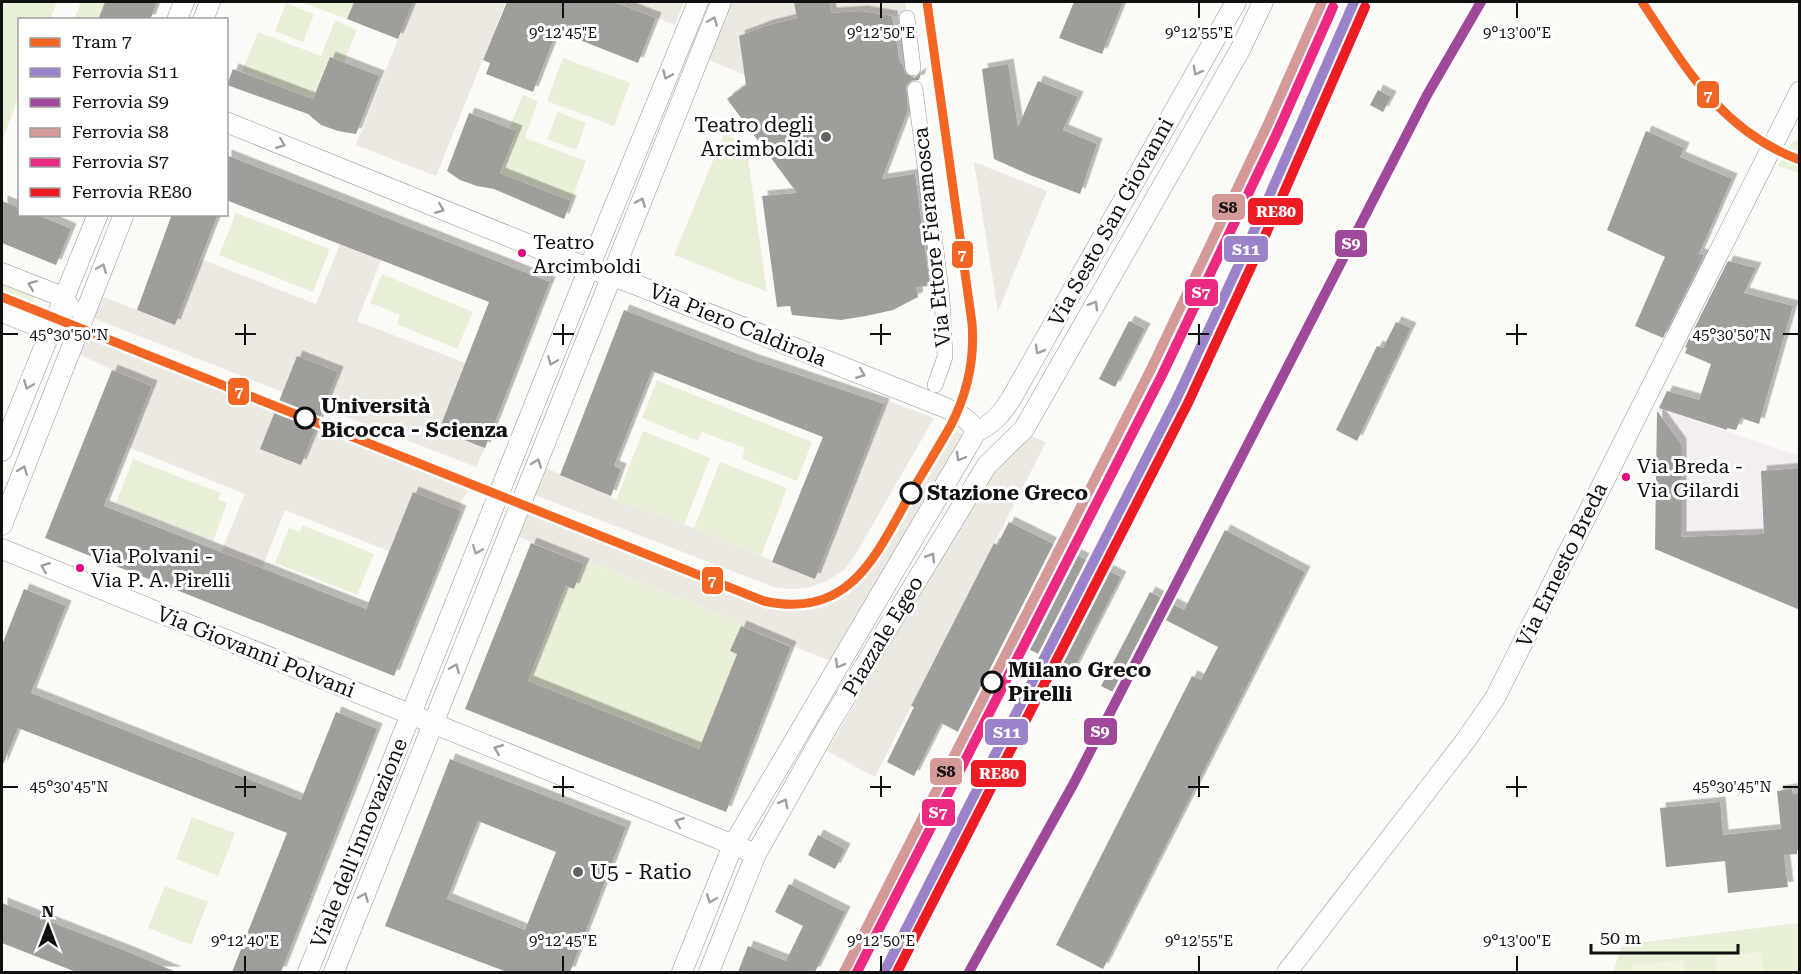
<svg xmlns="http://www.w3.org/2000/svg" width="1801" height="974" font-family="'Roboto Serif',serif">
  <defs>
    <filter id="shadow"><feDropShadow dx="5.5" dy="-5.5" stdDeviation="0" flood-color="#0004"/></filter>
  </defs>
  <rect width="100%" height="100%" fill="#fcfaf6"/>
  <polygon fill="#f3eef1" points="1659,408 1799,456 1799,610 1655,549 1657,431"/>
  <g fill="#e9f0d8">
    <polygon points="2,2 57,2 50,19 20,20 19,96 2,141"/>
    <polygon points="81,2 105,2 98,19 74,19"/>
    <polygon points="301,2 354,2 347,19"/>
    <polygon points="286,3 314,14 303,42 275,31"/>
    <polygon points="335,20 357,30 344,62 313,99 242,72 258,32 321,56"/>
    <polygon points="563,58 630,83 614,126 547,101"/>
    <polygon points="523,95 538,101 525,138 586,161 571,201 500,173 517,132 509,128"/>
    <polygon points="558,112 586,123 576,150 547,139"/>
    <polygon points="724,134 746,144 767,292 674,255"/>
    <polygon points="1798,139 1800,139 1799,173 1778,166 1791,144"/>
    <polygon points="236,213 330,249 313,292 219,255"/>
    <polygon points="382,274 473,312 457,349 397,324 400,315 370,303"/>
    <polygon points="2,278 37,292 28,314 2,303"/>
    <polygon points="657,380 812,442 797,481 742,459 745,448 702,432 698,441 642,418"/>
    <polygon points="643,431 710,458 684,525 616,500"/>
    <polygon points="133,459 221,493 218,499 227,503 213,541 116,503"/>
    <polygon points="720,462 787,488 761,556 694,528"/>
    <polygon points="302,525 374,554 357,595 275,563 289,528 300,532"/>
    <polygon points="591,563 735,620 741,626 730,651 737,654 699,749 528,681 566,586 574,588 584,564"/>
    <polygon points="192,817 235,833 218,876 176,859"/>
    <polygon points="165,886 208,902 191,945 148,928"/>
    <polygon points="1799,923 1799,972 1613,972 1622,945"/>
  </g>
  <g fill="#f1f4e1">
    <polygon points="1761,952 1763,972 1717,972 1715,956"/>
    <polygon points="1684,960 1685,972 1632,972 1631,965"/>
  </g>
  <g fill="#ece8e2">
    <polygon points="413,2 506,2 436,176 356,145"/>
    <polygon points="615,2 684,2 675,25"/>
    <polygon points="730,2 905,2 907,18 862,11 797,18 768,25 739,36 745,75 707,59"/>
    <polygon points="974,162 1047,191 998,312"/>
    <polygon points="340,244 381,260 357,321 465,363 485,448 476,467 93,318 101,296 175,325 201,259 316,304"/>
    <polygon points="86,336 470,488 461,501 460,511 413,492 389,551 285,510 262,568 221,552 245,494 128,447 152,386 112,370 79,354"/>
    <polygon points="889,401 934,418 857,552 845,569 827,581 811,587 792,589 774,587 535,495 544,467 611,496 613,499 694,528 814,578 884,404"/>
    <polygon points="954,430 963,435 831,661 741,626 735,620 592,563 584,564 517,536 526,512 772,609 792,611 816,608 843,597 863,580 884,550"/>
    <polygon points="1027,435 1046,442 875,777 827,751 998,462"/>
  </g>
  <g fill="#a09e9b" fill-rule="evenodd" filter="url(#shadow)">
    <polygon points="105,2 157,2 150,20 98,20"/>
    <polygon points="354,2 413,2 398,39 347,19"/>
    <polygon points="507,2 614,2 656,18 638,63 557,31 533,92 486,74 490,63 483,60"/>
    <polygon points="794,2 830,2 831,13 862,11 892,16 900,63 903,64 905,73 914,78 921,73 919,80 910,81 906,86 908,110 882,179 915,174 930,286 916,287 918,297 893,310 866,316 841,320 792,315 790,306 777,307 762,196 797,193 727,99 746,85 739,36 768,25 797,18"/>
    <polygon points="1074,2 1123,2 1102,54 1059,38"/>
    <polygon points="330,57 379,76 356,134 338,131 321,125 308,114 227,85 233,69 313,99"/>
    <polygon points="1008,64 1018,127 1038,81 1078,97 1063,130 1097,144 1080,194 1030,175 994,159 982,69"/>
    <polygon points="1378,90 1391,97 1383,112 1370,105"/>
    <polygon points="469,113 517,131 500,173 571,201 564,219 494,189 477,186 460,180 447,171"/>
    <polygon points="1646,131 1684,148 1680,157 1732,179 1699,254 1704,255 1663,338 1635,326 1665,257 1607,230"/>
    <polygon points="226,155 550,282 485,448 439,430 489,302 226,200"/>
    <polygon points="2,201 20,208 20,214 36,214 71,229 56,265 2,243"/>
    <polygon points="172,214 218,214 175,325 137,310"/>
    <polygon points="1728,261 1756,268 1744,293 1793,306 1759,424 1741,418 1736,430 1727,428 1727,430 1659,408 1667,391 1699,400 1711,364 1685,353 1687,348 1685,347"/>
    <polygon points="624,310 751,359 884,404 815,579 772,562 823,437 652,371 614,466 621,469 611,496 560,475"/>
    <polygon points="1129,321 1145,329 1115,387 1099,379"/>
    <polygon points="1396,322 1411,328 1357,441 1336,430 1377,346 1383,348"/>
    <polygon points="297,356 338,372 301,465 260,449"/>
    <polygon points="112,370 152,386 104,506 366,609 413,492 461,511 394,676 45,538"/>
    <polygon points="1657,411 1681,444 1681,537 1764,534 1761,471 1800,468 1800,610 1655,549"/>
    <polygon points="1009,522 1121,577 1073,671 1008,639 960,733 941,723 914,776 887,762 914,707 911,706 965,600 994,543 997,545"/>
    <polygon points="1225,530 1305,572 1103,969 1056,945 1192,676 1201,680 1218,647 1156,615 1115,693 1101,686 1150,592 1184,610"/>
    <polygon points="531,543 584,564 574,589 566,586 528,681 699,749 737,654 730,651 741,626 791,647 726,812 465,709"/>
    <polygon points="24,589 66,606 31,693 301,800 336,712 377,729 281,972 232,972 287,833 18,728 2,767 2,645"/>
    <path d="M 450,759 L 626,827 L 570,972 L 507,972 L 385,926 ZM 478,821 L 556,852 L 525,930 L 447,899 Z"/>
    <polygon points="1792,789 1793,794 1800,793 1800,850 1797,850 1797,854 1784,855 1788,887 1728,893 1725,861 1666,867 1660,808 1720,802 1723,835 1781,829 1777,791"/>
    <polygon points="818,835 845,849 835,869 808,855"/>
    <polygon points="789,884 845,912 815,972 738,972 748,946 786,961 803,926 775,912"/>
    <polygon points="2,903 131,953 176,972 76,972 2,943"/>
  </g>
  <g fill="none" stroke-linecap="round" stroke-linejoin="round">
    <g stroke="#969594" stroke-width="16">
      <g id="pedestrian">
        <polyline points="907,18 913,68"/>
        <polyline points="915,89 942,298 945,357 935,385"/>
      </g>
    </g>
    <g stroke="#969594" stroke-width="21">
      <g id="minor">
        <polyline points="177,20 184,2"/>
        <polyline points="203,20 210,2"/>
        <path d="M 226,122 L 567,260 L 634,284 L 946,408 C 957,414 971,419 976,432"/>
        <polyline points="2,273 63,297 70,307"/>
        <polyline points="2,312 49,331 61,327"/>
        <path d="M 976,432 C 993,424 1001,414 1011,399 L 1236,2"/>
        <polyline points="2,451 98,214"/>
        <polyline points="2,525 124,214"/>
        <polyline points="2,549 756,854"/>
        <polyline points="308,972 589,268 698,2"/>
        <polyline points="334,972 721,2"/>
        <polyline points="682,972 733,845 976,432"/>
        <polyline points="709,972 756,854 828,726 987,465 1024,429 1240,50 1263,2"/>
        <polyline points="1287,972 1466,740 1495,698 1800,91"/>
      </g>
    </g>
    <use href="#pedestrian" stroke="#fffefe" stroke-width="15"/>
    <use href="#minor" stroke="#fffefe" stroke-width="20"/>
    <g stroke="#fff" stroke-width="15">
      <polyline id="rail-1" points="884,972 1177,398 1246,249 1354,2"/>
    </g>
    <g stroke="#fff" stroke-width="15">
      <polyline id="rail-2" points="969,972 1074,783 1427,95 1481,2"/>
    </g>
    <g stroke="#fff" stroke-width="15">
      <polyline id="rail-3" points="844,972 1151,369 1267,126 1322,2"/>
    </g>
    <g stroke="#fff" stroke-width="15">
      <polyline id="rail-4" points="857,972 1162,375 1278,131 1333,7"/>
    </g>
    <g stroke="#fff" stroke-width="15">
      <polyline id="rail-5" points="897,972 1188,403 1257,254 1365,7"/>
    </g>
    <use href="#rail-1" stroke="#9a83c9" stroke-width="10"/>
    <use href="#rail-2" stroke="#a0499a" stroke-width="10"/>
    <use href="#rail-3" stroke="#d59998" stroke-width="10"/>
    <use href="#rail-4" stroke="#ed2a81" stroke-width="10"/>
    <use href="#rail-5" stroke="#ed1c24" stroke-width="10"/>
    <g stroke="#fff" stroke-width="14">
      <g id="tram-1">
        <path d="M 1642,2 C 1686,68 1721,131 1800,160"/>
        <path d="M 2,297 L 764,601 C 846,619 873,562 907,500 C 921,475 937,450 951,425 C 968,392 975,360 972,323 L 927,2"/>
      </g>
    </g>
    <use href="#tram-1" stroke="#f26522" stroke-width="9"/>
  </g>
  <defs><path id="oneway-chevron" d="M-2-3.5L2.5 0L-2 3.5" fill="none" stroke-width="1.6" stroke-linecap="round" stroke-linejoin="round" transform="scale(1.5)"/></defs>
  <g stroke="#9f9f9f">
    <use href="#oneway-chevron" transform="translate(713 21) rotate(-68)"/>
    <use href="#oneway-chevron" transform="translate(1197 71) rotate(119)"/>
    <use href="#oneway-chevron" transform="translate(667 75) rotate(113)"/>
    <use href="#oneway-chevron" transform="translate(281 144) rotate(22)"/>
    <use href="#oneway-chevron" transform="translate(641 202) rotate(-68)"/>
    <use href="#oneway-chevron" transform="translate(440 209) rotate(22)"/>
    <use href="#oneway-chevron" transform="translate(102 268) rotate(-68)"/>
    <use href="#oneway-chevron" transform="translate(32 285) rotate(-159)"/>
    <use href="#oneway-chevron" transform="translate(1094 305) rotate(-60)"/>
    <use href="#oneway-chevron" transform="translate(1039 350) rotate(120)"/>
    <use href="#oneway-chevron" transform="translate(552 361) rotate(112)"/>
    <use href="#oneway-chevron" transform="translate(861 374) rotate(22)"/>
    <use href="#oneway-chevron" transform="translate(28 385) rotate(112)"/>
    <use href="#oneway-chevron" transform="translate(960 457) rotate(120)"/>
    <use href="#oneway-chevron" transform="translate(537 463) rotate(-70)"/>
    <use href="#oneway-chevron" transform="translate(23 470) rotate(-69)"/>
    <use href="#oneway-chevron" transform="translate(477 550) rotate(112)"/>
    <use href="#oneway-chevron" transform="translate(931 557) rotate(-59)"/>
    <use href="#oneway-chevron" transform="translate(45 567) rotate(-158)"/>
    <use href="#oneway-chevron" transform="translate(839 664) rotate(120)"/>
    <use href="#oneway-chevron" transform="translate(455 668) rotate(-68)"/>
    <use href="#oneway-chevron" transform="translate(498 749) rotate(-158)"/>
    <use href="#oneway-chevron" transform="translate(784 803) rotate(-61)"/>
    <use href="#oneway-chevron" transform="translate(679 822) rotate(-158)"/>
    <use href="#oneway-chevron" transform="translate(364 897) rotate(-68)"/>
    <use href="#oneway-chevron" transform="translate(711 899) rotate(111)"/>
  </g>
  <path fill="none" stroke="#101010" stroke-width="2" d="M 563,3 L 563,18M 881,3 L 881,18M 1199,3 L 1199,18M 1517,3 L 1517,18M 245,324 L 245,345M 563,324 L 563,345M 881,324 L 881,345M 1199,324 L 1199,345M 1517,324 L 1517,345M 3,334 L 18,334M 235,334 L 256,334M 553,334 L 574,334M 870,334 L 891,334M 1188,334 L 1209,334M 1506,334 L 1527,334M 1783,334 L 1798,334M 245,776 L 245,797M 563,776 L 563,797M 881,776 L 881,797M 1199,776 L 1199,797M 1517,776 L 1517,797M 3,787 L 18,787M 235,787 L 256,787M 553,787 L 574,787M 870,787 L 891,787M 1188,787 L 1209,787M 1506,787 L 1527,787M 1783,787 L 1798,787M 245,956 L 245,971M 563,956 L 563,971M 881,956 L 881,971M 1199,956 L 1199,971M 1517,956 L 1517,971"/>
  <g fill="#636260" stroke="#fff" stroke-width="2">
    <circle cx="826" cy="137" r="6"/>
    <circle cx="578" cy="872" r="6"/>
  </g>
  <g fill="#e5007d" stroke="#fff" stroke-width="2">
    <circle cx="522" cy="253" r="5"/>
    <circle cx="1626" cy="477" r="5"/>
    <circle cx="80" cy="568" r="5"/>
  </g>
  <g fill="#fff" stroke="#101010" stroke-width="3">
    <circle cx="305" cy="418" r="10"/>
    <circle cx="911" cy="493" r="10"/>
    <circle cx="992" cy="682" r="10"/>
  </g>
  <g text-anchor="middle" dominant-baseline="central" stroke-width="6" stroke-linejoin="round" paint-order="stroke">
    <g font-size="20" fill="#101010" stroke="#fff" text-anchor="start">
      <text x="533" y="242">Teatro<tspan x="533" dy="24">Arcimboldi</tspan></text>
      <text x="1637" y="466">Via Breda -<tspan x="1637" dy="24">Via Gilardi</tspan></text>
      <text x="91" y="556">Via Polvani -<tspan x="91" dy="24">Via P. A. Pirelli</tspan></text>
    </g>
    <g font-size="21" fill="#101010" stroke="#fff" text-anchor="end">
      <text x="814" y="125">Teatro degli<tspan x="814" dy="24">Arcimboldi</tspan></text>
      <text x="590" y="872" text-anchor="start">U5 - Ratio</text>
    </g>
    <g font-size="21" fill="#101010" stroke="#fff">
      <text transform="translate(1111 222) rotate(-61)">Via Sesto San Giovanni</text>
      <text transform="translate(932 237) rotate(-96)">Via Ettore Fieramosca</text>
      <text transform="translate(738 325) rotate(22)">Via Piero Caldirola</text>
      <text transform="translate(1562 565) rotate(-64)">Via Ernesto Breda</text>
      <text transform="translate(883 636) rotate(-59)">Piazzale Egeo</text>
      <text transform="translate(256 652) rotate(22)">Via Giovanni Polvani</text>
      <text transform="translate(359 843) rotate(-68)">Viale dell'Innovazione</text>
    </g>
    <g font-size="21" font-weight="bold" fill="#101010" stroke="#fff" text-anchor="start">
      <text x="321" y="406">Università<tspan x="321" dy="24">Bicocca - Scienza</tspan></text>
      <text x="927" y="493">Stazione Greco</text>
      <text x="1008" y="670">Milano Greco<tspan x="1008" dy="24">Pirelli</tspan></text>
    </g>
  </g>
  <g font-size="15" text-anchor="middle" fill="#101010" stroke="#fff" stroke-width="6" stroke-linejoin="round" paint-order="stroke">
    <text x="563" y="38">9°12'45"E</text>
    <text x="881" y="38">9°12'50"E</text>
    <text x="1199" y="38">9°12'55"E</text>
    <text x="1517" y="38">9°13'00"E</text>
    <text x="69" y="340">45°30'50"N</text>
    <text x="1732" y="340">45°30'50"N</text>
    <text x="69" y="792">45°30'45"N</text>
    <text x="1732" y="792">45°30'45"N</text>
    <text x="245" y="946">9°12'40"E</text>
    <text x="563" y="946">9°12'45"E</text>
    <text x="881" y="946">9°12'50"E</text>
    <text x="1199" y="946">9°12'55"E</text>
    <text x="1517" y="946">9°13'00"E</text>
  </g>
  <g stroke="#fff" stroke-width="2">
    <rect x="1696" y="80" width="24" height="29" rx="6" fill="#f26522"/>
    <rect x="1211" y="193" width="35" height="28" rx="6" fill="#d59998"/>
    <rect x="1247" y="197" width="57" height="29" rx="6" fill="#ed1c24"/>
    <rect x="1334" y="229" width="34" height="29" rx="6" fill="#a0499a"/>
    <rect x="1223" y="235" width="46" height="28" rx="6" fill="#9a83c9"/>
    <rect x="951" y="240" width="23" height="29" rx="6" fill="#f26522"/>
    <rect x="1184" y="278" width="35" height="29" rx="6" fill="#ed2a81"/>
    <rect x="227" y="377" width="23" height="29" rx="6" fill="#f26522"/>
    <rect x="701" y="566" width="23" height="29" rx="6" fill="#f26522"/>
    <rect x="1083" y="717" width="35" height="29" rx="6" fill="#a0499a"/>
    <rect x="984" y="718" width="45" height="28" rx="6" fill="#9a83c9"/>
    <rect x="929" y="757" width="34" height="29" rx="6" fill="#d59998"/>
    <rect x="970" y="759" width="57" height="29" rx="6" fill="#ed1c24"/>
    <rect x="921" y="798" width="35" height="29" rx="6" fill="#ed2a81"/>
  </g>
  <g font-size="16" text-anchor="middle" font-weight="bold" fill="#fff">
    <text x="1708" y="101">7</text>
    <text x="1276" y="217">RE80</text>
    <text x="1351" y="249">S9</text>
    <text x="1246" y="255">S11</text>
    <text x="962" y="260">7</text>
    <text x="1201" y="298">S7</text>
    <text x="239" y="397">7</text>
    <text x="712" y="586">7</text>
    <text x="1100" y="737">S9</text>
    <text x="1007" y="738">S11</text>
    <text x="999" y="779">RE80</text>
    <text x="938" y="818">S7</text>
  </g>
  <g font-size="16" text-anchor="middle" font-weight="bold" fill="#111">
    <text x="1228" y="213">S8</text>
    <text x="946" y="777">S8</text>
  </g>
  <rect width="1801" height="974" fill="none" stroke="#101010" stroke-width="6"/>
  <rect x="18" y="18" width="210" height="198" fill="#ffffff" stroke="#9f9f9f" stroke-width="1.5"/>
  <rect x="30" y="38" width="30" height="9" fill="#f26522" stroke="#9f9f9f" stroke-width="1.5"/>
  <text x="72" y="48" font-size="18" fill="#101010">Tram 7</text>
  <rect x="30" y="68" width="30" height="9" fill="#9a83c9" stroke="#9f9f9f" stroke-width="1.5"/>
  <text x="72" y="78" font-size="18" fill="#101010">Ferrovia S11</text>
  <rect x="30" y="98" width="30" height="9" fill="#a0499a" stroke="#9f9f9f" stroke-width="1.5"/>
  <text x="72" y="108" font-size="18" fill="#101010">Ferrovia S9</text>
  <rect x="30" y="128" width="30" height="9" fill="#d59998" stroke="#9f9f9f" stroke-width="1.5"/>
  <text x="72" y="138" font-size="18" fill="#101010">Ferrovia S8</text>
  <rect x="30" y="158" width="30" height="9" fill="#ed2a81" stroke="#9f9f9f" stroke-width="1.5"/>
  <text x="72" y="168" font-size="18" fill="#101010">Ferrovia S7</text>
  <rect x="30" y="188" width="30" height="9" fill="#ed1c24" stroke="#9f9f9f" stroke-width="1.5"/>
  <text x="72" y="198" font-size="18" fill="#101010">Ferrovia RE80</text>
  <g transform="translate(48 926)" stroke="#ffffff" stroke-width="4.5" paint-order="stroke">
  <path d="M0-4.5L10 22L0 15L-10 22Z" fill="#101010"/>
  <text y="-9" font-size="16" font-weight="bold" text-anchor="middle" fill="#101010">N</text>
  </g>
  <path d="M1591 944v9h147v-9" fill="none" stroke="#101010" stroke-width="3"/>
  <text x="1600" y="944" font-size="18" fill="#101010" stroke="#ffffff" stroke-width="4.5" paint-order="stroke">50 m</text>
</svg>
